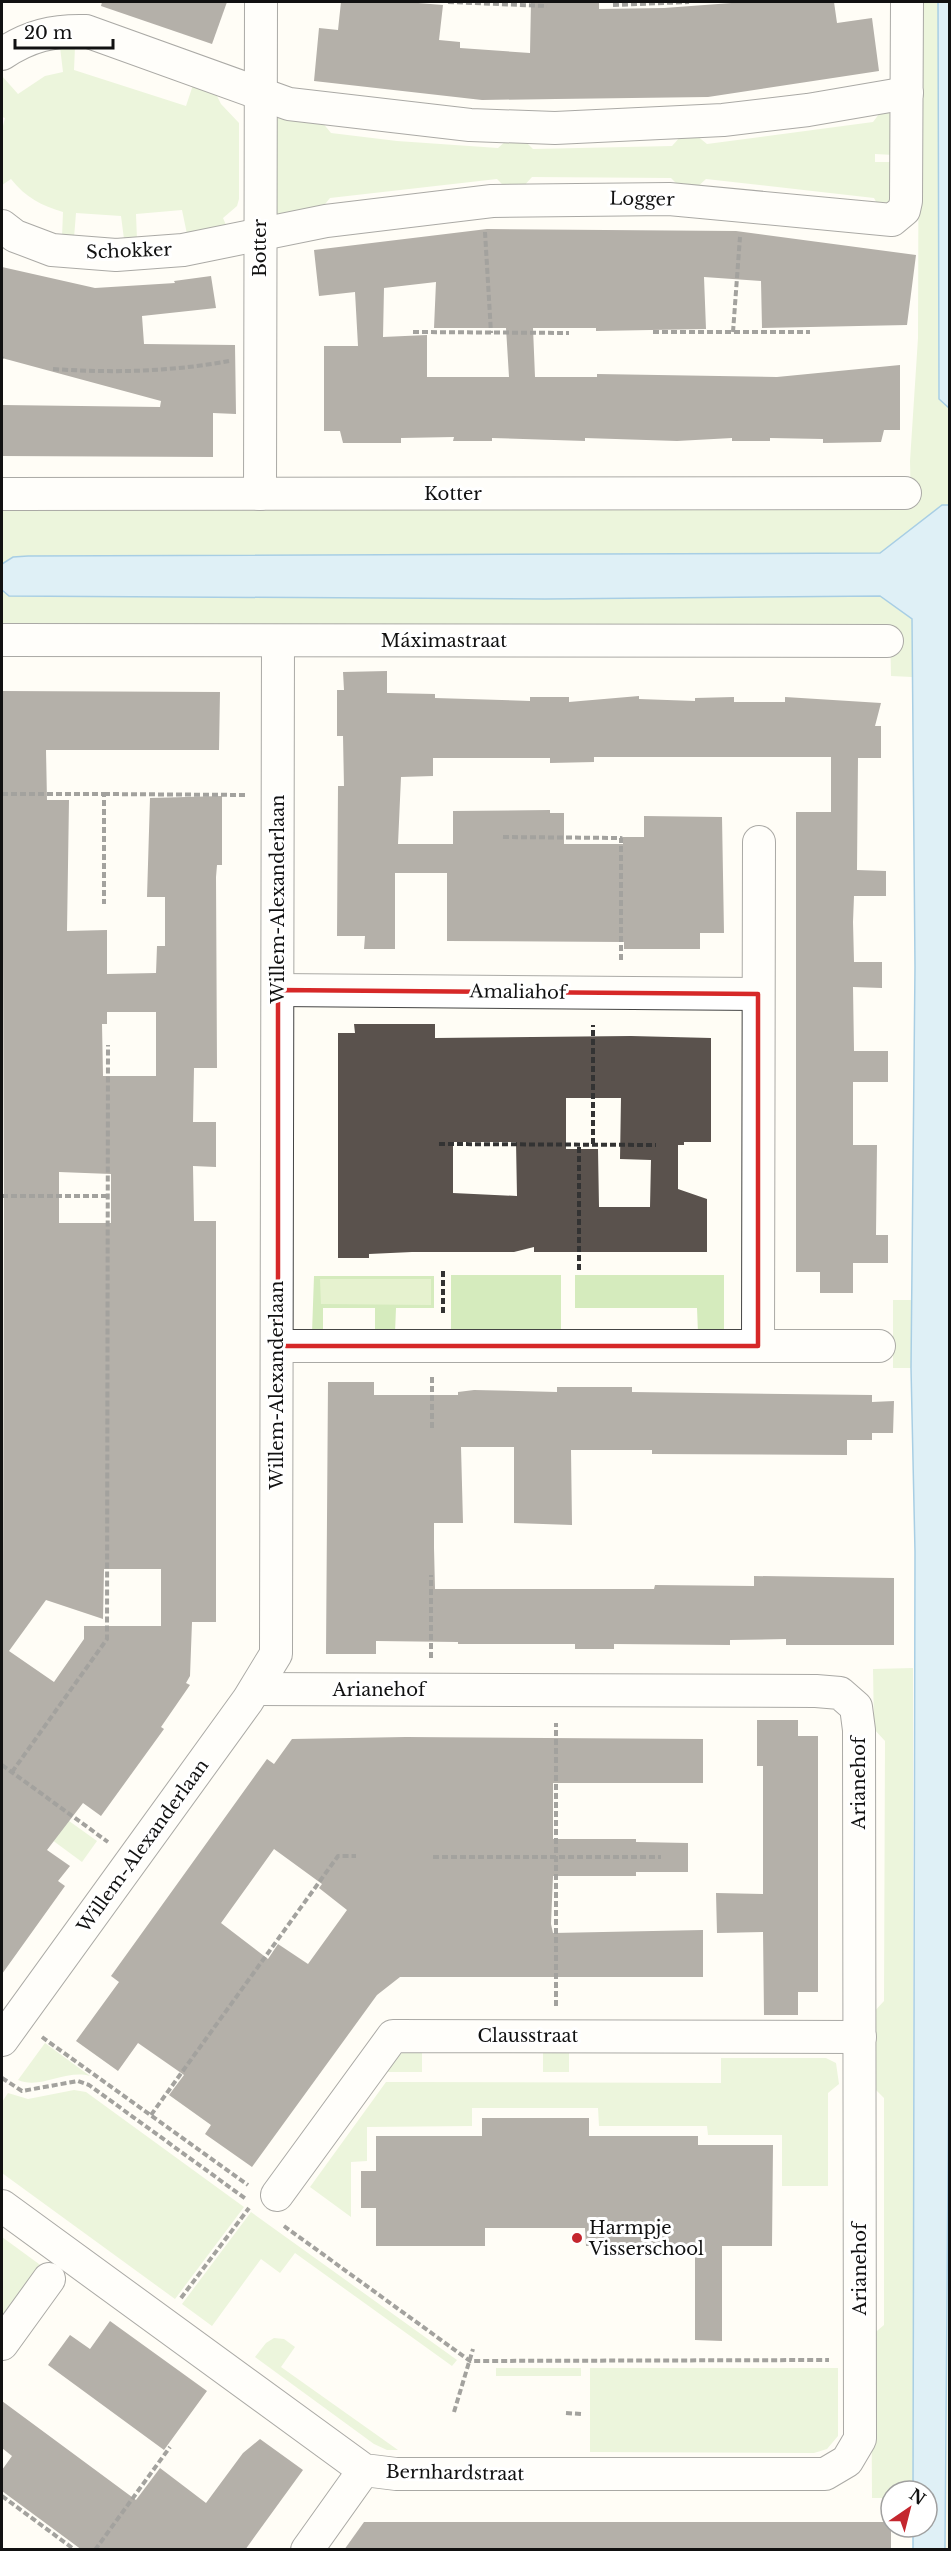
<svg xmlns="http://www.w3.org/2000/svg" width="951" height="2551" font-family="'Libre Baskerville',serif">
  <rect width="100%" height="100%" fill="#fffdf5"/>
  <polygon fill="#f6f3d4" points="949,1272 950,2549 945,2550 949,2048"/>
  <g fill="#d5ebbd">
    <polygon points="919,2 938,2 939,399 949,408 949,505 942,505 880,553 28,556 13,557 2,564 2,507 911,505 910,461 918,338"/>
    <path d="M 60,47 L 75,47 L 74,70 L 186,106 L 193,85 L 216,94 L 221,104 L 239,123 L 239,199 L 237,206 L 223,218 L 226,225 L 187,234 L 182,210 L 136,214 L 137,240 L 124,239 L 121,216 L 76,213 L 74,238 L 62,237 L 63,212 C 42,206 25,197 11,179 L 2,185 L 2,130 L 5,118 L 2,117 L 2,76 L 18,94 L 45,76 L 63,72 Z"/>
    <polygon points="882,110 893,113 894,155 875,154 875,162 895,162 894,203 880,209 874,198 706,179 695,189 681,188 671,178 532,177 522,188 507,189 497,179 330,198 321,209 278,217 275,214 276,119 280,117 322,122 331,133 397,141 498,148 508,139 523,139 533,149 672,146 681,136 696,135 707,144 873,122"/>
    <polygon points="2,590 9,596 545,599 880,596 912,619 912,677 891,676 890,626 2,626"/>
    <rect x="451" y="1275" width="110" height="58"/>
    <polygon points="575,1275 724,1275 724,1333 698,1333 697,1308 575,1308"/>
    <polygon points="314,1276 434,1276 434,1308 396,1308 395,1333 375,1333 375,1308 323,1308 323,1333 312,1333"/>
    <polygon points="893,1300 912,1300 911,1368 893,1368"/>
    <polygon points="913,1668 913,2491 891,2491 891,2498 872,2498 871,2336 884,2325 884,2098 873,2087 872,2014 884,2001 885,1741 874,1729 873,1669"/>
    <polygon points="2,1773 97,1841 82,1862 2,1803"/>
    <path d="M 45,2043 L 90,2076 C 66,2069 40,2090 18,2080 Z"/>
    <polygon points="569,2048 569,2072 543,2072 543,2049"/>
    <polygon points="422,2049 422,2072 383,2072 402,2053"/>
    <polygon points="721,2058 826,2058 836,2063 839,2084 828,2093 828,2186 782,2186 782,2135 708,2135 707,2126 599,2126 598,2108 472,2108 472,2126 367,2127 367,2161 351,2162 351,2217 310,2187 386,2082 721,2083"/>
    <polygon points="74,2090 86,2092 244,2207 175,2299 2,2173 2,2102 8,2093 28,2099"/>
    <polygon points="251,2212 457,2360 452,2366 295,2253 280,2273 261,2259 212,2326 182,2304"/>
    <polygon points="2,2237 43,2267 2,2324"/>
    <polygon points="274,2338 284,2339 295,2347 281,2367 398,2450 387,2450 374,2444 255,2357 266,2343"/>
    <rect x="496" y="2368" width="85" height="8"/>
    <polygon points="590,2368 838,2368 838,2436 827,2449 814,2453 590,2452"/>
  </g>
  <polygon fill="#e6f2cf" points="320,1279 431,1279 431,1305 321,1304"/>
  <g fill="#b9e0f7" stroke="#3f96cf" stroke-width="1.5">
    <polygon points="938,2 950,2 949,408 939,399"/>
    <polygon points="942,505 950,505 949,2048 945,2549 913,2550 913,2527 927,2527 927,2491 913,2491 915,1552 911,1368 915,967 912,619 880,596 545,599 9,596 2,590 2,564 13,557 28,556 880,553"/>
  </g>
  <g fill="#5a524d" fill-rule="evenodd">
    <polygon points="102,2 227,2 212,44 101,6"/>
    <polygon points="341,2 406,2 443,5 439,40 460,42 460,48 530,53 531,2 599,2 599,9 664,8 745,2 834,2 837,23 872,18 879,71 708,97 556,99 482,100 314,81 319,28 338,30"/>
    <path d="M 487,229 L 736,231 L 916,255 L 907,325 L 762,328 L 761,281 L 704,277 L 706,329 L 596,331 L 596,328 L 533,328 L 535,377 L 597,377 L 597,374 L 777,377 L 900,365 L 900,430 L 884,430 L 881,442 L 823,443 L 823,439 L 770,438 L 770,441 L 732,441 L 732,438 L 677,441 L 585,438 L 585,441 L 492,438 L 492,441 L 453,441 L 454,437 L 401,438 L 401,443 L 343,443 L 340,431 L 324,431 L 324,346 L 358,346 L 355,292 L 319,296 L 314,250 ZM 436,282 L 434,328 L 506,328 L 509,377 L 427,377 L 427,335 L 383,337 L 384,288 Z"/>
    <polygon points="2,267 95,288 175,283 174,281 211,276 216,308 142,316 144,344 235,345 236,414 213,413 213,457 2,456 2,405 160,407 161,401 2,358"/>
    <polygon points="387,671 387,693 435,694 435,698 530,701 530,697 569,697 569,702 639,696 639,699 695,701 695,698 734,697 734,702 785,702 785,697 881,703 875,726 881,726 881,758 858,758 857,870 886,871 886,896 854,896 853,922 854,962 882,962 882,988 853,987 854,1051 888,1051 888,1082 853,1082 853,1145 877,1145 876,1235 888,1235 888,1263 853,1263 853,1293 820,1293 820,1272 796,1272 796,812 831,812 831,757 594,757 594,762 550,763 550,758 433,758 433,776 401,777 398,844 453,844 453,811 550,810 550,813 564,813 564,844 623,844 623,837 644,837 644,816 722,817 724,933 700,933 700,949 624,949 624,942 447,941 447,873 395,873 395,949 364,949 365,936 337,936 338,786 344,786 343,736 337,736 337,690 344,690 343,672"/>
    <path d="M 2,691 L 220,692 L 219,750 L 46,750 L 47,800 L 69,800 L 67,931 L 107,930 L 107,974 L 156,973 L 157,946 L 165,946 L 165,897 L 147,897 L 150,798 L 222,796 L 222,865 L 217,865 L 216,877 L 217,1068 L 194,1068 L 193,1122 L 216,1122 L 216,1167 L 193,1166 L 194,1221 L 216,1221 L 216,1622 L 192,1622 L 190,1676 L 186,1683 L 190,1685 L 161,1727 L 164,1729 L 101,1816 L 83,1803 L 47,1850 L 70,1866 L 58,1881 L 65,1886 L 2,1974 L 4,1210 ZM 107,1012 L 156,1012 L 156,1076 L 103,1076 L 102,1024 L 107,1024 ZM 59,1172 L 111,1174 L 111,1223 L 59,1223 ZM 104,1569 L 161,1569 L 161,1626 L 84,1626 L 84,1639 L 54,1682 L 9,1651 L 46,1600 L 103,1619 Z"/>
    <path d="M 354,1024 L 435,1024 L 435,1038 L 631,1036 L 711,1038 L 711,1142 L 684,1142 L 684,1145 L 678,1145 L 678,1189 L 707,1199 L 707,1252 L 534,1252 L 534,1247 L 514,1252 L 412,1252 L 369,1254 L 369,1258 L 338,1258 L 338,1033 L 355,1033 ZM 566,1098 L 621,1098 L 620,1159 L 651,1160 L 650,1207 L 599,1207 L 598,1149 L 566,1149 ZM 453,1142 L 516,1142 L 517,1196 L 453,1193 Z"/>
    <polygon points="328,1382 374,1382 374,1395 458,1395 458,1392 474,1390 557,1392 557,1387 632,1387 632,1392 872,1395 872,1402 894,1401 893,1433 872,1433 872,1440 847,1440 847,1455 652,1454 652,1450 571,1450 572,1525 514,1523 514,1447 461,1447 463,1523 434,1523 434,1548 435,1589 654,1589 655,1585 754,1586 754,1576 894,1578 894,1645 786,1645 786,1639 730,1640 730,1645 614,1644 614,1649 575,1649 575,1644 458,1644 458,1642 376,1641 376,1654 326,1654"/>
    <polygon points="757,1720 798,1720 798,1736 818,1736 818,1992 798,1992 798,2015 764,2015 763,1932 717,1933 716,1893 763,1894 763,1766 757,1766"/>
    <path d="M 406,1737 L 703,1739 L 703,1783 L 553,1783 L 553,1839 L 636,1839 L 636,1842 L 688,1843 L 688,1872 L 636,1872 L 636,1876 L 553,1876 L 551,1924 L 553,1933 L 703,1930 L 703,1977 L 400,1977 L 377,1995 L 252,2167 L 205,2134 L 211,2125 L 169,2095 L 184,2075 L 138,2043 L 118,2071 L 76,2041 L 119,1982 L 111,1976 L 267,1759 L 274,1764 L 292,1739 ZM 274,1849 L 322,1884 L 319,1888 L 347,1910 L 308,1964 L 278,1944 L 268,1959 L 221,1923 Z"/>
    <polygon points="482,2118 589,2118 589,2136 698,2136 698,2145 773,2145 772,2246 722,2246 722,2341 695,2340 695,2246 586,2246 585,2228 485,2228 485,2246 376,2246 376,2208 361,2208 361,2171 376,2171 376,2136 482,2136"/>
    <polygon points="110,2321 207,2391 164,2450 48,2365 70,2335 90,2349"/>
    <polygon points="2,2401 136,2500 160,2468 206,2503 243,2453 260,2439 303,2470 245,2550 82,2550 2,2491 2,2470 12,2456 2,2448"/>
    <polygon points="364,2522 891,2522 891,2550 344,2550"/>
  </g>
  <g fill="none" stroke-linecap="round" stroke-linejoin="round">
    <g stroke="#444" stroke-width="34">
      <g id="street">
        <path d="M 2,54 C 29,36 53,30 86,31 L 289,104 L 470,125 L 555,128 L 723,120 L 808,110 L 907,93"/>
        <polyline points="2,226 15,236 52,250 116,255 183,250 326,221 492,201 669,199 892,220 904,210 906,201 907,2"/>
        <polyline points="2,494 905,493"/>
        <polyline points="260,494 261,2"/>
        <polyline points="2,640 887,641"/>
        <polyline points="278,990 758,994"/>
        <polyline points="278,1346 879,1346"/>
        <polyline points="758,1346 759,842"/>
        <polyline points="2,2040 248,1700 276,1654 278,641"/>
        <polyline points="277,2195 393,2036 860,2037"/>
        <polyline points="2,2206 364,2470 396,2474 825,2474 847,2461 860,2439 859,1730 856,1707 840,1693 816,1691 256,1689"/>
        <polyline points="2,2344 49,2279"/>
        <polyline points="307,2550 364,2470"/>
      </g>
    </g>
    <g stroke="#333" stroke-width="4" stroke-dasharray="6 3" stroke-linecap="butt">
      <polyline points="448,2 547,6"/>
      <polyline points="613,5 689,2"/>
      <polyline points="485,232 491,333"/>
      <polyline points="413,332 569,333"/>
      <polyline points="653,332 810,332"/>
      <polyline points="733,332 740,237"/>
      <polyline points="2,358 3,359"/>
      <path d="M 53,369 C 113,373 169,372 229,361"/>
      <polyline points="2,794 104,794 104,904"/>
      <polyline points="104,794 247,795"/>
      <polyline points="503,837 621,838 621,962"/>
      <polyline points="439,1144 656,1145"/>
      <polyline points="593,1144 593,1025"/>
      <polyline points="2,1196 108,1196"/>
      <polyline points="579,1270 579,1144"/>
      <polyline points="443,1271 443,1315"/>
      <polyline points="432,1377 432,1431"/>
      <polyline points="431,1658 431,1575"/>
      <polyline points="2,1765 108,1842"/>
      <polyline points="12,1772 107,1639 108,1045"/>
      <polyline points="433,1857 661,1857"/>
      <polyline points="556,2006 556,1723"/>
      <polyline points="42,2037 248,2185"/>
      <polyline points="2,2078 22,2091 78,2081 89,2085 246,2199"/>
      <polyline points="151,2115 338,1856 356,1856"/>
      <polyline points="284,2226 470,2361 829,2360"/>
      <polyline points="181,2298 249,2208"/>
      <polyline points="454,2412 473,2349"/>
      <polyline points="566,2413 581,2414"/>
      <polyline points="2,2496 75,2550"/>
      <polyline points="95,2550 170,2447"/>
    </g>
    <use href="#street" stroke="#fff" stroke-width="32"/>
  </g>
  <path d="M0 0H951V2551H0ZM 278,990 L 758,994 L 758,1346 L 278,1346 Z" fill="#fffdf5" fill-opacity=".55" fill-rule="evenodd"/>
  <path fill="none" stroke="#d62828" stroke-width="4.5" stroke-linejoin="round" d="M 278,990 L 758,994 L 758,1346 L 278,1346 Z"/>
  <circle fill="#c4262e" stroke="#fff" stroke-width="2" cx="577" cy="2238" r="6"/>
  <g text-anchor="middle" dominant-baseline="central" stroke-width="6" stroke-linejoin="round" paint-order="stroke">
    <g font-size="18" fill="#111" stroke="#fff">
      <text transform="translate(642 199) rotate(1)">Logger</text>
      <text transform="translate(260 248) rotate(-90)">Botter</text>
      <text transform="translate(129 251) rotate(-2)">Schokker</text>
      <text x="453" y="494">Kotter</text>
      <text x="444" y="641">Máximastraat</text>
      <text transform="translate(278 899) rotate(-90)">Willem-Alexanderlaan</text>
      <text transform="translate(518 992) rotate(1)">Amaliahof</text>
      <text transform="translate(277 1385) rotate(-90)">Willem-Alexanderlaan</text>
      <text x="379" y="1690">Arianehof</text>
      <text transform="translate(859 1783) rotate(-90)">Arianehof</text>
      <text transform="translate(143 1846) rotate(-54)">Willem-Alexanderlaan</text>
      <text x="528" y="2036">Clausstraat</text>
      <text transform="translate(860 2269) rotate(-90)">Arianehof</text>
      <text transform="translate(455 2473) rotate(1)">Bernhardstraat</text>
    </g>
    <g font-size="18" fill="#111" stroke="#fff" text-anchor="start">
      <text x="589" y="2228">Harmpje<tspan x="589" dy="21">Visserschool</tspan></text>
    </g>
  </g>
  <rect width="951" height="2551" fill="none" stroke="#111111" stroke-width="6"/>
  <g transform="translate(909 2509) rotate(35)"><circle r="28" fill="#ffffff" stroke="#a0a0a0" stroke-width="1.5"/>
  <path d="M0-4.5L10 22L0 15L-10 22Z" fill="#c4262e"/>
  <text y="-9" font-size="16" font-weight="bold" text-anchor="middle" fill="#111111">N</text>
  </g>
  <path d="M15 39v9h98v-9" fill="none" stroke="#111111" stroke-width="3"/>
  <text x="24" y="39" font-size="18" fill="#111111" stroke="#ffffff" stroke-width="4.5" paint-order="stroke">20 m</text>
</svg>
